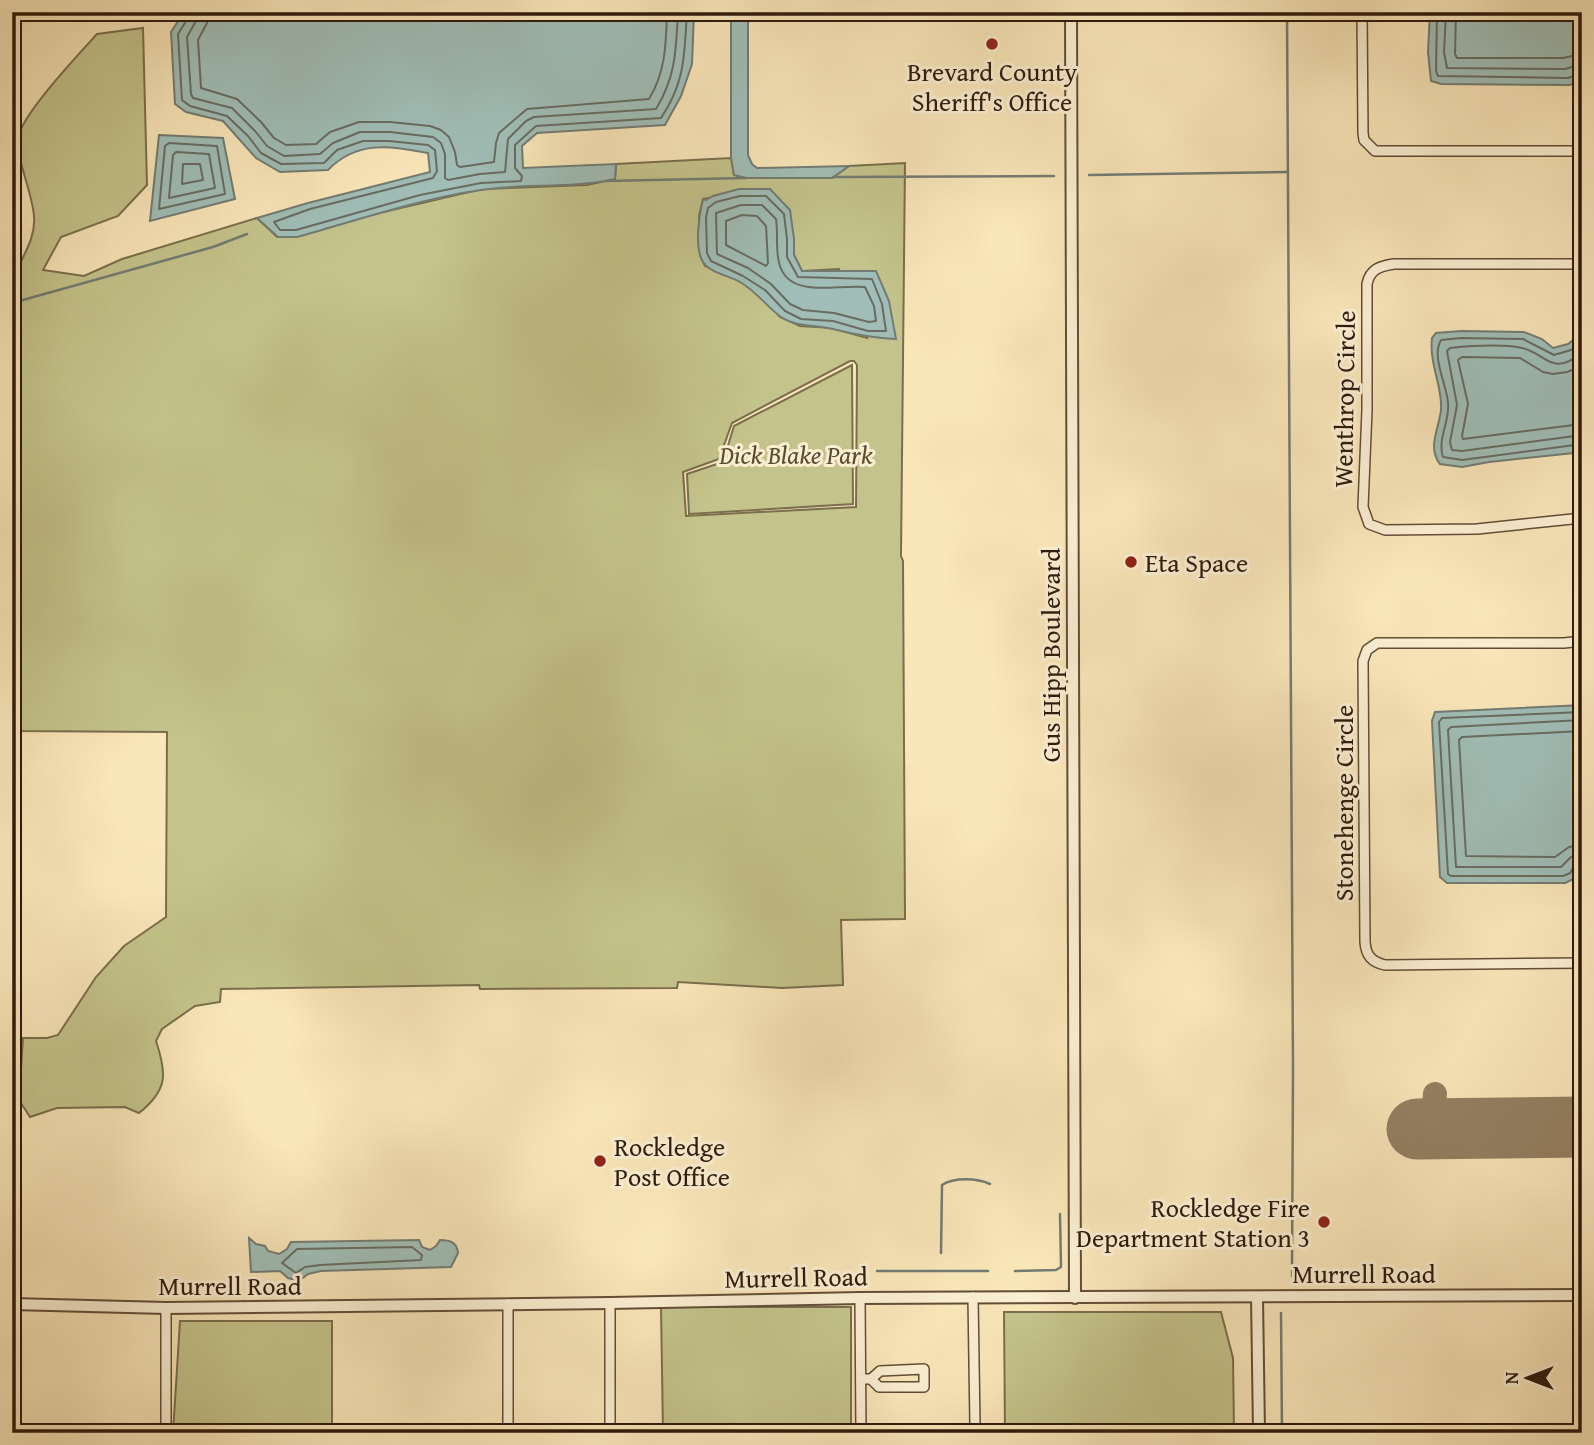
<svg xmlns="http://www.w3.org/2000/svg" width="1594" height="1445" font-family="'Gentium Book Plus',serif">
  <rect width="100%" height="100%" fill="#f9e6b9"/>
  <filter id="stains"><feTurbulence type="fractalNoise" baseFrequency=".00286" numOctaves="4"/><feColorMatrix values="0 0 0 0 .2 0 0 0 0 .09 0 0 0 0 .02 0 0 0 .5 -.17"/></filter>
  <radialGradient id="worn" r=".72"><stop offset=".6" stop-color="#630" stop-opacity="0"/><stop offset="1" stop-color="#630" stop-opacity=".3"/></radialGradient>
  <g fill="#c4c38b" stroke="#7a6e4c" stroke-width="2" fill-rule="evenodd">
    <path d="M 143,28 L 147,185 L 118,216 L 61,237 L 43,270 L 84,276 L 122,259 L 257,218 L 277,237 L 482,189 L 587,185 L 615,179 L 616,164 L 731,158 L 734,175 L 746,178 L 832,178 L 849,166 L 905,163 L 901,556 L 903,561 L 905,919 L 841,920 L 843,985 L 782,988 L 678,982 L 677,988 L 480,989 L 479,985 L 221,989 L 220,1002 L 195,1006 L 162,1029 L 156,1041 C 167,1074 168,1090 139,1113 L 125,1107 L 57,1108 L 30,1117 L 19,1100 L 23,1038 L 47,1038 L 58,1035 L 96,977 L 124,946 L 166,917 L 167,732 L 12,731 L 12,284 C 18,261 36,242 34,217 C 33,194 16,159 18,138 C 22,114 79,54 97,34 ZM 770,189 L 781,203 L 794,239 L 794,255 L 802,271 L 839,269 L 867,338 L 832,328 L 800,326 L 780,317 L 760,295 L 740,281 L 705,266 L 700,255 L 699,216 L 703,199 ZM 850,361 L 854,361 L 857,365 L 856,507 L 686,516 L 683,472 L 719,459 L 732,423 Z"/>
    <polygon points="852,365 853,504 689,514 687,474 723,462 734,426"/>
    <polygon points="661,1307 851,1307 851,1433 663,1433"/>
    <polygon points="1004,1312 1221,1312 1233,1358 1234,1433 1005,1433"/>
    <polygon points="180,1321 332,1321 332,1433 173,1433"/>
  </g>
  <g fill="#a0beb7" stroke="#737c73" stroke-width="2">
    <path d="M 184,12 L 694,12 L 692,64 L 681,96 L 665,125 L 537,133 L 522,146 L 523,168 L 616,164 L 615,179 C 571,189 526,183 481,190 C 419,199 358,220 297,237 L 278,237 L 257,218 L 308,203 L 430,172 L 428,153 C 390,146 357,140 328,170 L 280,172 L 256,158 L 223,121 L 186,112 L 175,104 L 171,32 Z"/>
    <polygon points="731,12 748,12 748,155 752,164 757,168 849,166 832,178 746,178 734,175 731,158"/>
    <polygon points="1430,12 1582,12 1580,79 1570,85 1441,84 1431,81 1428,52"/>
    <polygon points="159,135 223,138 235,199 150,221"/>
    <path d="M 739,189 L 770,189 L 790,210 L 794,239 L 794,255 L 802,271 L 876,271 L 889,301 L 896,339 C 872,338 856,335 833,329 C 815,324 798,328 781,317 C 767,307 757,292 740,282 C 730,276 710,273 703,262 C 694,247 699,215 703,199 L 706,200 L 713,196 Z"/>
    <path d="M 1461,331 L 1524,332 L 1542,339 L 1553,348 L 1568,344 L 1582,333 L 1582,450 L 1574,453 L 1489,462 L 1462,467 L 1440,464 C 1427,448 1439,428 1441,410 C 1443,387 1429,365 1432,338 L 1436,333 Z"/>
    <polygon points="1582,705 1582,862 1576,878 1565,883 1447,883 1440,877 1432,721 1435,712"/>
    <path d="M 249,1238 L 256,1244 L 265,1246 L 268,1251 L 279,1254 L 287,1249 L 291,1242 L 419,1240 L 422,1247 L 430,1250 L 436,1246 L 440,1240 C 450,1240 457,1242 458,1253 L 451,1267 L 321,1271 L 308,1274 L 299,1281 L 288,1278 L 280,1271 L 251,1272 Z"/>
  </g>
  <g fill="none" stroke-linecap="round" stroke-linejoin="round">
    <g stroke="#686c62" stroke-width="2">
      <path d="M 189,12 L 188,18 L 178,34 L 182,100 L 190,106 L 227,116 L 248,136 L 261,153 L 281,164 L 324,163 L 337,150 L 363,141 L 389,141 L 428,145 L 435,150 L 437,171 L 433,178 L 310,209 L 274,222 L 280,230 L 296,230 L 420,195 L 481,183 L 521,181 L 522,176 L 515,168 L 515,145 L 536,126 L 661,118 C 686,81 684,54 687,12"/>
      <path d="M 198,12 L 196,21 L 187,37 L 191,94 L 193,98 L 232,108 L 255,131 L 267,146 L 284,156 L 320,154 L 333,143 L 360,132 L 390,132 L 433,137 L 441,143 L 445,154 L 445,178 L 448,180 L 480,174 L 505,172 L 508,139 L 526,121 L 534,117 L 656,109 C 676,76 676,50 678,12"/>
      <path d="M 208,12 L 207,23 L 198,40 L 201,88 L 237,99 L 261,122 L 274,138 L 286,145 L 316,144 L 330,132 L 359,122 L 390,122 L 430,126 L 441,130 L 449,137 L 455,152 L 457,165 L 460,167 L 494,162 L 496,143 L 499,133 L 527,109 L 649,99 C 666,71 666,43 667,12"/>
      <polyline points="1437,12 1436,71 1438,76 1568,78 1582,73"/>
      <polyline points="1446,12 1444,52 1447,68 1565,69 1582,64"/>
      <polyline points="1456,12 1455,54 1457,58 1563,58 1582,54"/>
      <polygon points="169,143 217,146 225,194 159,209 165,146"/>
      <polygon points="176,152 209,154 215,188 169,198 173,155"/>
      <polygon points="183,164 200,164 203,180 182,184"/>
      <polygon points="740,196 766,196 784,214 787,239 787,257 798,277 872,279 882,304 886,331 868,331 833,321 801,319 785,311 765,290 743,276 711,261 707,253 706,217 708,208 716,202"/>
      <path d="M 741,205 L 762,205 L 776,219 C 778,232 776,244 778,257 C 783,301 834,284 865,287 L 874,306 L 876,321 L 869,322 L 834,313 L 803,310 L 790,304 L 771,284 L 748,268 L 717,254 L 716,213 Z"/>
      <polygon points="742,215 757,216 766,226 768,263 766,266 726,245 726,221"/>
      <path d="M 1582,341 L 1571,350 L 1554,355 L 1523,339 L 1461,338 L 1441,340 C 1431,357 1447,385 1448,403 C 1450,422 1437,439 1443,457 L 1462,460 L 1582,444"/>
      <path d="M 1582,352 C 1552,379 1545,352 1522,348 C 1502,344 1470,346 1450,348 L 1447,351 L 1457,405 L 1450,442 L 1452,450 L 1462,451 L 1582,435"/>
      <polyline points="1582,366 1567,372 1553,374 1543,372 1520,358 1462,357 1458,360 1468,404 1462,436 1463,439 1582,424"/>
      <polyline points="1582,712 1442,718 1439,722 1448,874 1451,876 1563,876 1570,873 1575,865 1582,864"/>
      <polyline points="1582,720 1451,727 1448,730 1456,867 1561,867 1571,857 1582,855"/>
      <polyline points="1582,731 1462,737 1459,740 1466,856 1555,857 1569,847 1582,845"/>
      <polygon points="412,1247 422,1255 421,1260 320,1265 305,1267 296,1273 282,1263 297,1249"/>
    </g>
    <g stroke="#737c73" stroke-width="2.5">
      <polyline points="1287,12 1293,1068 1292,1276"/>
      <polyline points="1089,175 1288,172"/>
      <polyline points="833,177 1054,176"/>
      <polyline points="606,181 746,178"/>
      <polyline points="12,303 213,247 247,234"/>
      <path d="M 941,1253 L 942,1185 C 954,1177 977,1178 990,1184"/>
      <polyline points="877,1271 988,1271"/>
      <polyline points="1015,1271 1056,1270 1061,1267 1060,1214"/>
      <polyline points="1281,1313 1282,1433"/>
    </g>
    <polyline stroke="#948062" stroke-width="24" points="1432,1129 1435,1094"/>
    <polyline stroke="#948062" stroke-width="61" points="1417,1129 1582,1127"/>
    <g stroke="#624d37" stroke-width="12">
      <g id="minor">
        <polyline points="1362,12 1363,133 1364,140 1375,151 1582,151"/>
        <path d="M 1582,264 L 1394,264 C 1380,266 1370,269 1367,284 L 1367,410 L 1363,507 L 1369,524 L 1385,530 L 1477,529 L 1582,518"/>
        <path d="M 1582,641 L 1564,643 L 1377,643 L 1367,650 L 1363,661 L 1365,942 C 1366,956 1372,962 1385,965 L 1582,963"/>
        <polyline points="973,1297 975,1426"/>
        <polyline points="860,1298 861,1433"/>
        <polyline points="610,1303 610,1433"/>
        <polyline points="166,1308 166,1433"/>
        <polyline points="861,1379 871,1379 880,1371 924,1369 924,1387 879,1387 871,1379"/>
        <polyline points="508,1433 508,1304"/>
      </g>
    </g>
    <g stroke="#624d37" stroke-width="14">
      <g id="tertiary">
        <polyline points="1071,12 1075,1298"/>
        <polyline points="1257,1297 1259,1433"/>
        <polyline points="12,1304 166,1308 610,1303 860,1298 1582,1295"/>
      </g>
    </g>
    <use href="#minor" stroke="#fbefd2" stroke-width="9"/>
    <use href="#tertiary" stroke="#fbefd2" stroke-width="10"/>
  </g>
  <g fill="#8f2418" stroke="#fbefd2" stroke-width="2.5">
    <circle cx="992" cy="44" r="7"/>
    <circle cx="1131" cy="562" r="7"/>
    <circle cx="600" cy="1161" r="7"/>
    <circle cx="1324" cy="1222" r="7"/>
  </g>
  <g text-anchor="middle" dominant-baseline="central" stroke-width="6" stroke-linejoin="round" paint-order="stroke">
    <g font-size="26" fill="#2f1a0c" stroke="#fbefd2" text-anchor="start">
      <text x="992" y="71" text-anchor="middle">Brevard County<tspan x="992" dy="30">Sheriff's Office</tspan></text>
      <text x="1145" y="562">Eta Space</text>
      <text x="614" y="1146">Rockledge<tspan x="614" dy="30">Post Office</tspan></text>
      <text x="1310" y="1207" text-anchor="end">Rockledge Fire<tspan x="1310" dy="30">Department Station 3</tspan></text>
    </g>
    <g font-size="26" fill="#2f1a0c" stroke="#fbefd2">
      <text transform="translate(1344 399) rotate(-89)">Wenthrop Circle</text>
      <text transform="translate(1050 655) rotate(-90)">Gus Hipp Boulevard</text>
      <text transform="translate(1343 803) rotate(-90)">Stonehenge Circle</text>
      <text x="1364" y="1273">Murrell Road</text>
      <text transform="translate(796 1277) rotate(-1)">Murrell Road</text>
      <text x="230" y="1285">Murrell Road</text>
    </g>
    <g font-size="26" font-style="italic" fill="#5c4d32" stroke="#fbefd2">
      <text x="796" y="454">Dick Blake Park</text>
    </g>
  </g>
  <rect width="1594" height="1445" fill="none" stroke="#f9e6b9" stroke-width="42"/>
  <rect x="14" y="14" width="1566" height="1417" fill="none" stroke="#2f1a0c" stroke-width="3.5"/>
  <rect x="21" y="21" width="1552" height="1403" fill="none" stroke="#2f1a0c" stroke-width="2"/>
  <g transform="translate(1528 1378) rotate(270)" stroke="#fbefd2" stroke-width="5" paint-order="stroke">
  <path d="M0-5L12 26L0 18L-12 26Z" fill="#2f1a0c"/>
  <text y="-10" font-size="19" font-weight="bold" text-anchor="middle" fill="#2f1a0c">N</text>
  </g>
  <rect width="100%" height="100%" filter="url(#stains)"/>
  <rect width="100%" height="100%" fill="url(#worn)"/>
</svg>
